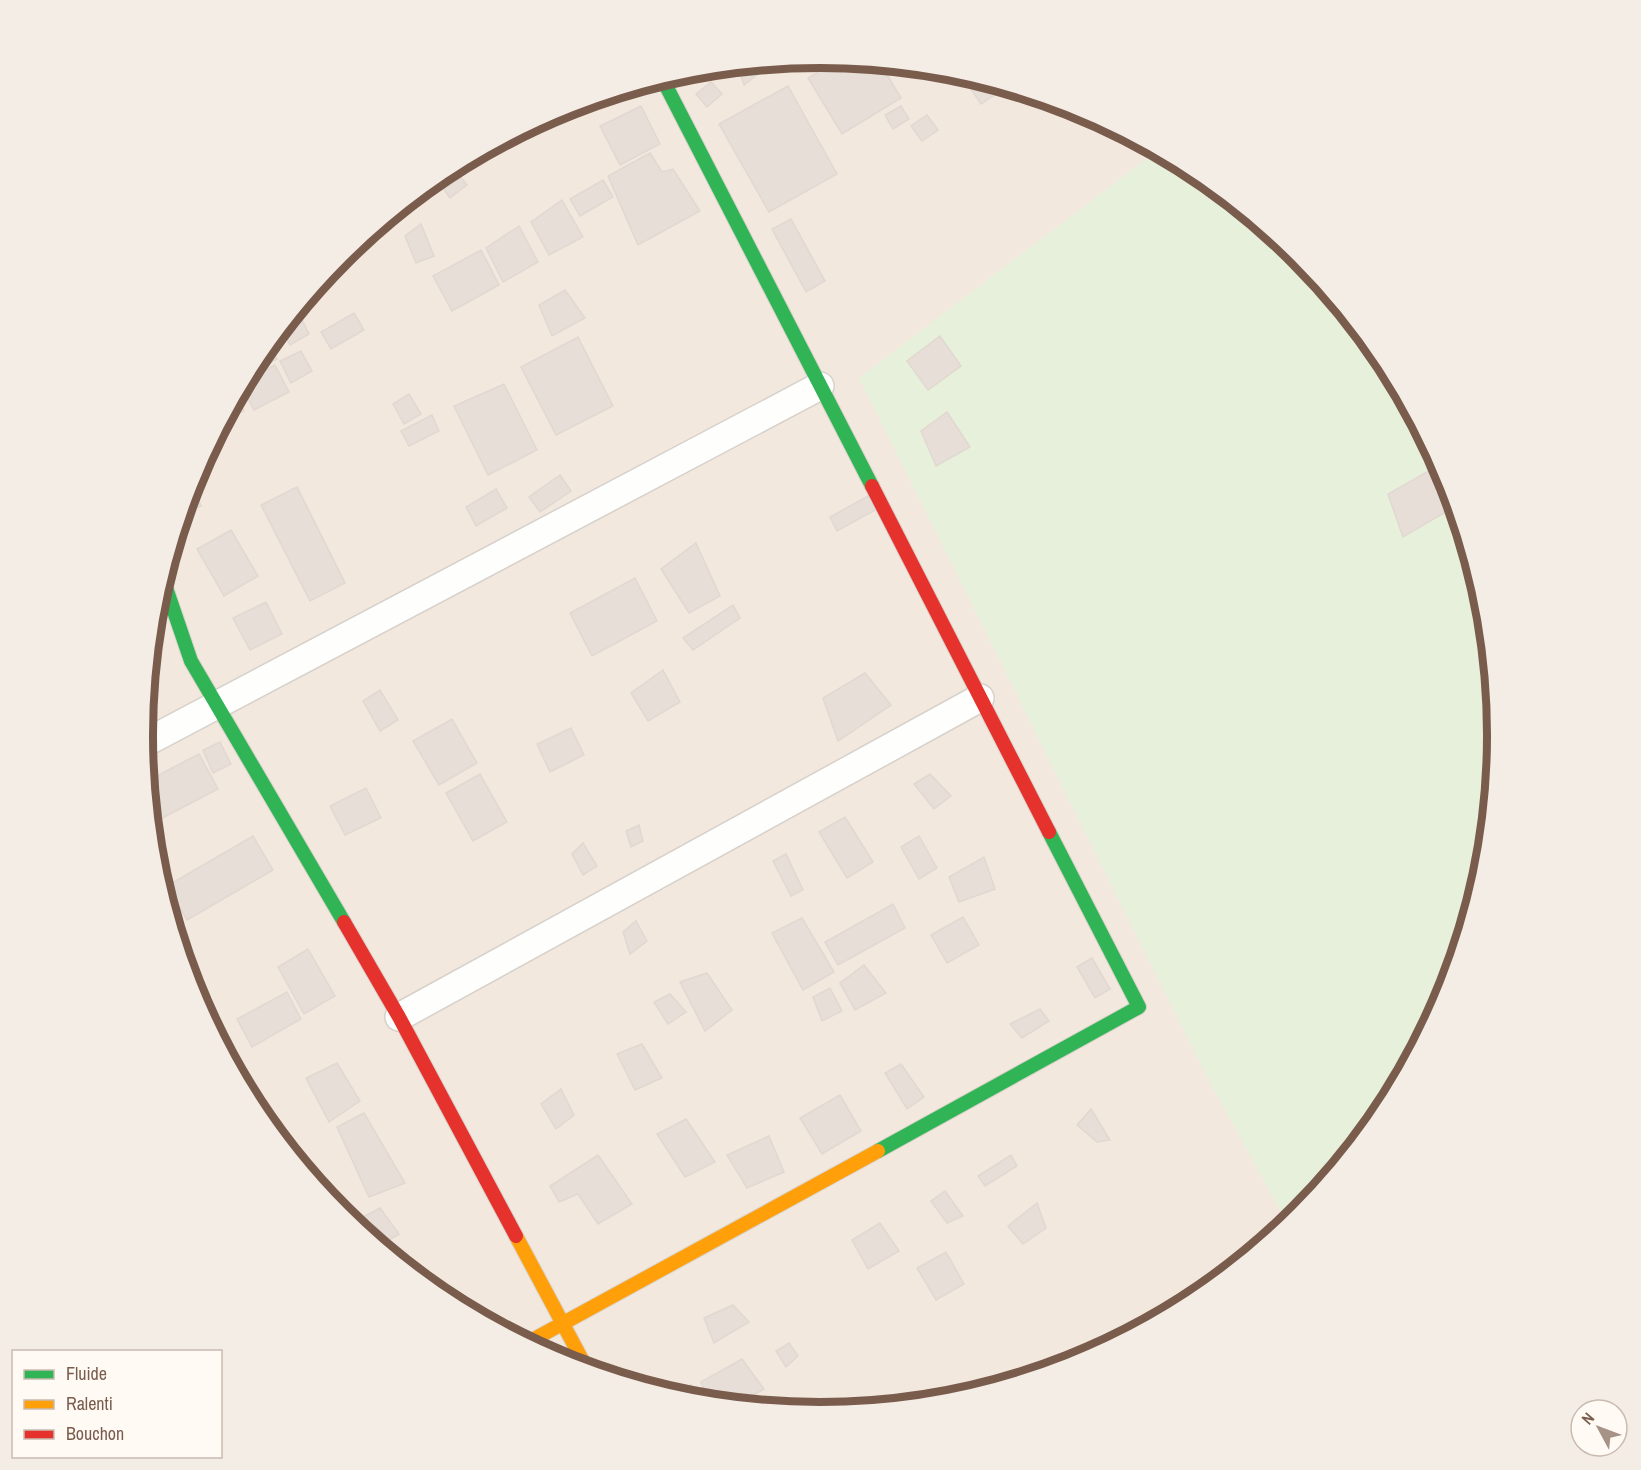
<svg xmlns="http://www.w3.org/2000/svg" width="1641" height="1470" font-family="'Archivo Narrow',sans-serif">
  <rect width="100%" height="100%" fill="#f9f5f0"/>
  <circle fill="#f2e8de" cx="820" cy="735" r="676"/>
  <polygon fill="#e7f0db" points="1158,150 1197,171 1300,256 1384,359 1447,476 1486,603 1498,735 1485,868 1447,995 1384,1112 1300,1215 1288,1224 1210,1083 859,378"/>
  <g fill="#e6ded7" stroke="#e2d8d2" stroke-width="1.5">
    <polygon points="840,59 880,63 901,98 842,134 808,78"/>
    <polygon points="758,63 763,70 744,85 738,67"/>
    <polygon points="967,74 986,80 996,94 981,104 963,77"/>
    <polygon points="711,82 722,94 707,107 696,94"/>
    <polygon points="788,86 837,174 769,212 719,124"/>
    <polygon points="641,106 660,144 620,165 600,126"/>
    <polygon points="901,106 909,119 893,129 885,115"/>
    <polygon points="927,115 938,130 922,141 911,126"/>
    <polygon points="650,153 662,172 673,169 700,211 638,245 608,176"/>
    <polygon points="458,174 467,185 450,198 442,187"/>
    <polygon points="603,180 613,197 580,216 570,199"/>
    <polygon points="562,200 583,237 549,255 531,222"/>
    <polygon points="791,219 825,281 806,292 772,229"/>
    <polygon points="421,224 434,256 416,263 405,236"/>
    <polygon points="519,226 538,262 503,282 486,248"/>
    <polygon points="481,250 499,285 452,311 433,276"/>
    <polygon points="565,290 585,318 552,336 539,305"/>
    <polygon points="297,310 309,334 290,345 281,328"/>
    <polygon points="354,313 364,330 331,349 321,332"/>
    <polygon points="940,336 961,366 928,390 907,361"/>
    <polygon points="578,337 613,406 556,435 521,367"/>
    <polygon points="269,344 277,359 257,370 254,364"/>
    <polygon points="301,351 312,371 291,383 280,361"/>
    <polygon points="275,365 289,392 254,410 242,387 245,381"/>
    <polygon points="504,384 537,450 488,475 454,406"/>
    <polygon points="409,394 421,414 404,424 393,404"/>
    <polygon points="236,396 244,411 223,421"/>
    <polygon points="947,412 970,447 936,466 921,431"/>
    <polygon points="432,415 439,431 409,446 401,431"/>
    <polygon points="1441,464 1456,506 1403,537 1388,494"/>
    <polygon points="560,475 571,491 540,512 529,497"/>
    <polygon points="192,483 201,506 183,513"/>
    <polygon points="297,487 345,583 310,601 261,505"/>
    <polygon points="496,489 507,508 476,526 466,507"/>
    <polygon points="870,495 877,509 837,531 830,517"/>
    <polygon points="231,530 258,576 224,596 197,549"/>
    <polygon points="696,543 720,596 689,613 661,569"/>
    <polygon points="635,578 657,621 592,656 570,613"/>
    <polygon points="266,602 282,634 250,650 233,618"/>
    <polygon points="733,605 740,618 693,650 683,638"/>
    <polygon points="663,670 680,702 648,721 631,693"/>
    <polygon points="865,673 891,705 838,741 823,698"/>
    <polygon points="380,690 398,720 380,731 363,701"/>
    <polygon points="452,719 477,763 439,785 413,741"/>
    <polygon points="571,728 584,755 550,772 537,744"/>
    <polygon points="220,742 231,764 213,773 203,750"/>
    <polygon points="199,754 218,789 151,824 147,781"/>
    <polygon points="480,774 507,822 473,841 446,793"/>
    <polygon points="930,774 951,796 934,809 914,784"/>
    <polygon points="366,788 381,818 345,835 330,806"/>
    <polygon points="845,817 873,862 847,878 819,832"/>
    <polygon points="639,825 643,841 631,847 626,831"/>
    <polygon points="253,836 273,870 187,920 167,886"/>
    <polygon points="919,836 937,868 919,879 901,847"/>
    <polygon points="583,843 597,866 583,875 572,854"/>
    <polygon points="786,854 803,890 791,896 773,861"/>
    <polygon points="984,857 995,889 959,902 949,877"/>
    <polygon points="893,904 905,928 838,965 825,942"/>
    <polygon points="963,917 979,945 947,963 931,935"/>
    <polygon points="802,918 834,972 803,990 772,933"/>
    <polygon points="636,921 647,941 630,954 623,932"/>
    <polygon points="308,949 335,996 304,1014 278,967"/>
    <polygon points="1092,958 1110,989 1095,998 1077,967"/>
    <polygon points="864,965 886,993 855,1010 840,983"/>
    <polygon points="707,973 732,1010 705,1031 680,982"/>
    <polygon points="830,988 842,1011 822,1021 813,997"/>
    <polygon points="287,992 301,1019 252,1047 237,1019"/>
    <polygon points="670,994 686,1012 668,1024 654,1002"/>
    <polygon points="1040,1009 1049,1021 1022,1038 1010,1024"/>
    <polygon points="642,1044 662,1078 635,1090 617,1054"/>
    <polygon points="337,1063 360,1101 329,1122 306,1078"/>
    <polygon points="901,1064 924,1097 907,1109 885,1073"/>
    <polygon points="561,1089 574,1115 556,1129 541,1104"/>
    <polygon points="840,1095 861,1131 822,1154 800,1118"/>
    <polygon points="1091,1109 1110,1140 1097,1142 1077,1125"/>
    <polygon points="364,1113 405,1183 369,1197 337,1127"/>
    <polygon points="686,1119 715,1162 685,1177 657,1134"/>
    <polygon points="769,1136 784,1172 747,1188 727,1155"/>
    <polygon points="598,1155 632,1204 598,1224 578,1194 559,1202 550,1186"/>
    <polygon points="1011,1155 1017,1166 985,1186 978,1176"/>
    <polygon points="945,1191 963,1216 947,1223 931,1201"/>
    <polygon points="1037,1203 1046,1228 1023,1244 1008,1226"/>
    <polygon points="380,1208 399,1234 380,1246 352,1223"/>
    <polygon points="880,1223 899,1251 868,1269 852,1240"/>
    <polygon points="946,1252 964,1284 936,1300 917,1268"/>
    <polygon points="733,1305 749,1322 714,1343 704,1318"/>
    <polygon points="789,1343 798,1356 786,1367 776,1351"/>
    <polygon points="742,1359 764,1389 737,1405 710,1402 701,1382"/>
    <polygon points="691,1385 699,1401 672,1395"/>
  </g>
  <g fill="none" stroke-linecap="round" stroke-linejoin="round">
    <g stroke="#d7d1cb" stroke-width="30">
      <g id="street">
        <polyline points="143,744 820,386"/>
        <polyline points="399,1017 980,698"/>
      </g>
    </g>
    <g stroke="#d9d2cb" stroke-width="16">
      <g id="fast">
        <polyline points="662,78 872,486"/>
        <polyline points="163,579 191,661 344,922"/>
        <polyline points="878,1151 1139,1007 1049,832"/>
      </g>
    </g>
    <g stroke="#d9d2cb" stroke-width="16">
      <g id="slow">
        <polyline points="516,1236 587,1369"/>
        <polyline points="527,1343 878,1151"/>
      </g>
    </g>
    <g stroke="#d9d2cb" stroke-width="16">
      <g id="jam">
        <polyline points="872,486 1049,832"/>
        <polyline points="344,922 399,1017 516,1236"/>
      </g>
    </g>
    <use href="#street" stroke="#fefefd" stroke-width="27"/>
    <use href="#fast" stroke="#30b455" stroke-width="14"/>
    <use href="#slow" stroke="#ff9f0a" stroke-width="14"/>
    <use href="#jam" stroke="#e5322d" stroke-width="14"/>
  </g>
  <path d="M0 0H1641V1470H0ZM153 735a667 667 0 1 1 1334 0a667 667 0 1 1-1334 0Z" fill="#f4ede6" fill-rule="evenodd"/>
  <path fill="none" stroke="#7a5c4d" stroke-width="8" d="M153 735a667 667 0 1 1 1334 0a667 667 0 1 1-1334 0Z"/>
  <rect x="12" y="1350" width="210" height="108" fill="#fffaf3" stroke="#cabbb1" stroke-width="1.5"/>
  <rect x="24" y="1370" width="30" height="9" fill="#30b455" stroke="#cabbb1" stroke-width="1.5"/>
  <text x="66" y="1380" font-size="18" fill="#7a5c4d">Fluide</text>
  <rect x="24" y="1400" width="30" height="9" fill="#ff9f0a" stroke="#cabbb1" stroke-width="1.5"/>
  <text x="66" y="1410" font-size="18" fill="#7a5c4d">Ralenti</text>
  <rect x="24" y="1430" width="30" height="9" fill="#e5322d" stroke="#cabbb1" stroke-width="1.5"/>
  <text x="66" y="1440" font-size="18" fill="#7a5c4d">Bouchon</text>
  <g transform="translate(1599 1428) rotate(311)"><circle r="28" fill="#fffaf3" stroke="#cabbb1" stroke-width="1.5"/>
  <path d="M0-4.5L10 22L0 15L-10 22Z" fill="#a69286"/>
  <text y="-9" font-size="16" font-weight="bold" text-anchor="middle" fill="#7a5c4d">N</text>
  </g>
</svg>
